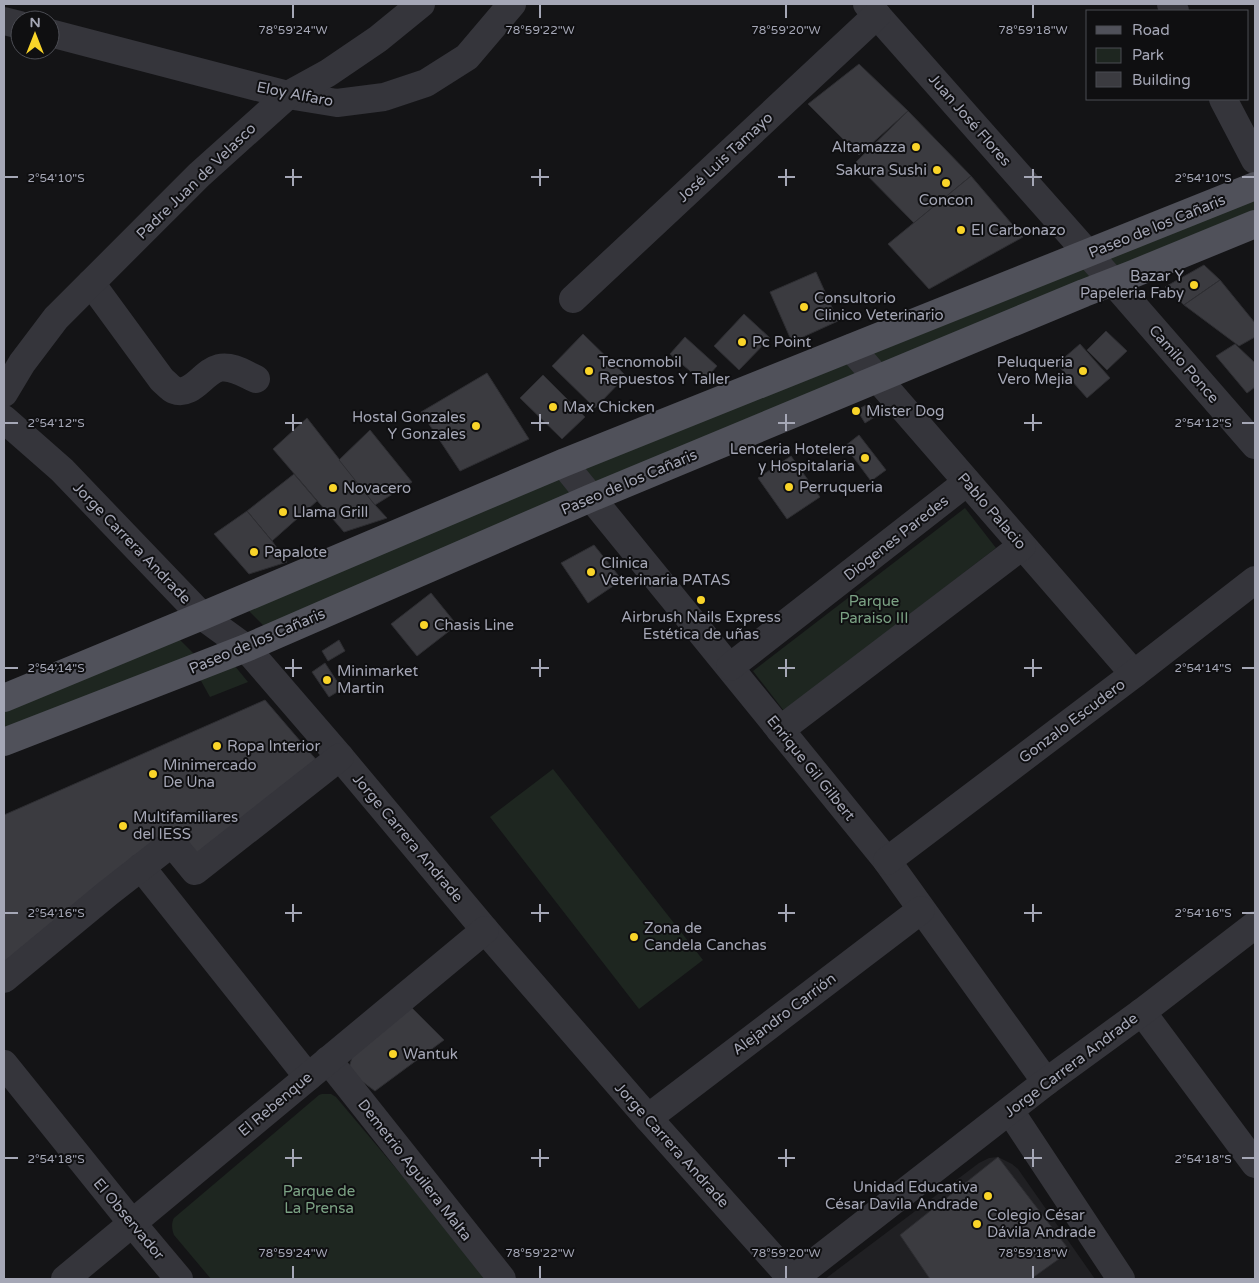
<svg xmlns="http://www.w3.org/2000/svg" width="1259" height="1283" font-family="'Varela Round',sans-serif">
  <rect width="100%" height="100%" fill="#141416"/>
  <polygon fill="#202023" points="998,1157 1012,1164 1018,1169 1095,1279 825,1279 979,1163 989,1158"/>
  <g fill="#1e2620">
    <polygon points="1255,192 1255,219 1115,277 1095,255"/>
    <polygon points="1086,259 1108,281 879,373 857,350"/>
    <polygon points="850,354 871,378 594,493 570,463"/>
    <polygon points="562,468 583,497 270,632 242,604"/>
    <polygon points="965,508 996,548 784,711 753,671"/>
    <polygon points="173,633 199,659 4,738 4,701"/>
    <polygon points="234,665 248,682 210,697 200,679"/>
    <polygon points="553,769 703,960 639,1009 490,817"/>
    <path d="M 322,1094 L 331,1094 L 336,1097 L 489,1279 L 211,1279 L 174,1235 C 172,1230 171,1223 174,1218 L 319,1095 Z"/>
  </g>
  <g fill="#3b3b40" stroke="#2e2e32">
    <polygon points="859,64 908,111 859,155 808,104"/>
    <polygon points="908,111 971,176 914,223 855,163"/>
    <polygon points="971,176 1023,237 929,289 888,244"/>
    <polygon points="1204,265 1220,280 1184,305 1165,287"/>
    <polygon points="816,272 838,321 792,342 770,292"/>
    <polygon points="1220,280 1255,323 1255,337 1239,346 1184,305"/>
    <polygon points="744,314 770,338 739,370 714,346"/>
    <polygon points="1106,331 1127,351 1107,370 1087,350"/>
    <polygon points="583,334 626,376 595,408 552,366"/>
    <polygon points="685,337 717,366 703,382 670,354"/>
    <polygon points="1080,344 1110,378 1087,398 1057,364"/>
    <polygon points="1235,344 1255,363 1255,387 1247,393 1216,356"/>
    <polygon points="487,373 529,439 460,471 421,412"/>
    <polygon points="543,375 585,417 562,439 520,398"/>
    <polygon points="870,403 878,415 865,423 857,410"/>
    <polygon points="307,418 375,505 387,518 344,532 273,449"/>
    <polygon points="370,430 412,482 375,505 339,460"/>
    <polygon points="859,435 886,470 871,481 845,446"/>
    <polygon points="791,456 820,497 787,519 758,478"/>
    <polygon points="294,474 317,501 272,541 247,511"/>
    <polygon points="247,511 272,541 287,562 249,574 214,534"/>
    <polygon points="594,545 622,580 588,603 561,563"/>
    <polygon points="431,593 457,625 417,656 391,624"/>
    <polygon points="339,640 345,651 328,661 322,651"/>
    <polygon points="325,663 342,689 329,697 312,672"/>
    <polygon points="265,700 319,763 195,866 171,837 4,974 4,815"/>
    <polygon points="410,1006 444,1040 375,1091 348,1071 353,1054"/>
    <polygon points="998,1157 1070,1251 1031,1279 930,1279 900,1235"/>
  </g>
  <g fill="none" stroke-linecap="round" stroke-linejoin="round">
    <g stroke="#35353b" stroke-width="28">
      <polyline points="867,4 1113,282 1255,445"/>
      <polyline points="1171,4 1175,11"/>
      <polyline points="4,21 20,25"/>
      <polyline points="50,33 288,95 337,103 384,97 426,83 467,57 512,4"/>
      <polyline points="1223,99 1255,160"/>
      <path d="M 91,283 L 162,380 C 166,383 170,388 174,390 C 192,397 203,372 219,368 C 232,365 245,374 256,379"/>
      <polyline points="573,299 877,15"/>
      <polyline points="851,348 1134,674"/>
      <polyline points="4,393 22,363 56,318 199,175 288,95 328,73 378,39 421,4"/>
      <polyline points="4,419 62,470 202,616 246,648 340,757 485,930 648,1118 792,1279"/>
      <polyline points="563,463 887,861 1046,1082"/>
      <polyline points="730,667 967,482"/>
      <polyline points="780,730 1022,546"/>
      <polyline points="887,861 1134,674 1255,580"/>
      <polyline points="141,867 308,1077"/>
      <polyline points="4,979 108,893 172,843 195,871 340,757"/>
      <polyline points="1142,1012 1255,1164"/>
      <polyline points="328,1060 502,1279"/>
      <polyline points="4,1064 132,1223 179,1279"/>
      <polyline points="1010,1111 1121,1279"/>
      <polyline points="648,1118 921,910"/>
      <polyline points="65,1279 485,930"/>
      <polyline points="793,1279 1046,1082 1142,1012 1255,925"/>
    </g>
    <g stroke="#50515a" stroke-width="28">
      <polyline points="4,698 202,616 563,463 1255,186"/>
      <polyline points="4,742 246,648 591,498 1084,293 1133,274 1255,224"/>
    </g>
  </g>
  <path fill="none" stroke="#a5a7b6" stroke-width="2" d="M 293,5 L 293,18M 540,5 L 540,18M 786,5 L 786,18M 1033,5 L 1033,18M 293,169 L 293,186M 540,169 L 540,186M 786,169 L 786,186M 1033,169 L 1033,186M 5,177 L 18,177M 285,177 L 302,177M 531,177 L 549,177M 778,177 L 795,177M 1024,177 L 1042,177M 1242,177 L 1254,177M 293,414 L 293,431M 540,414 L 540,431M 786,414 L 786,431M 1033,414 L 1033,431M 5,423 L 18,423M 285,423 L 302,423M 531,423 L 549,423M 778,423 L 795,423M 1024,423 L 1042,423M 1242,423 L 1254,423M 293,659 L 293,677M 540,659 L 540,677M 786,659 L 786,677M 1033,659 L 1033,677M 5,668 L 18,668M 285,668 L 302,668M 531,668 L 549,668M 778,668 L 795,668M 1024,668 L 1042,668M 1242,668 L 1254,668M 293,904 L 293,922M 540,904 L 540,922M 786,904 L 786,922M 1033,904 L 1033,922M 5,913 L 18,913M 285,913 L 302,913M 531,913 L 549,913M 778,913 L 795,913M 1024,913 L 1042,913M 1242,913 L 1254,913M 293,1149 L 293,1167M 540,1149 L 540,1167M 786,1149 L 786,1167M 1033,1149 L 1033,1167M 5,1158 L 18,1158M 285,1158 L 302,1158M 531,1158 L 549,1158M 778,1158 L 795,1158M 1024,1158 L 1042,1158M 1242,1158 L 1254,1158M 293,1266 L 293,1278M 540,1266 L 540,1278M 786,1266 L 786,1278M 1033,1266 L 1033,1278"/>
  <g fill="#f9d429" stroke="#0f0f11" stroke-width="2">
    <circle cx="916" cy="147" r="5"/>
    <circle cx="937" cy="170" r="5"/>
    <circle cx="946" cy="183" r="5"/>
    <circle cx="961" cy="230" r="5"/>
    <circle cx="1194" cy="285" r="5"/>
    <circle cx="804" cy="307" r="5"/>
    <circle cx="742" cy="342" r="5"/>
    <circle cx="589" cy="371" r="5"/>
    <circle cx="1083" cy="371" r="5"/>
    <circle cx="553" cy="407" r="5"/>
    <circle cx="856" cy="411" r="5"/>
    <circle cx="476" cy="426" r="5"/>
    <circle cx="865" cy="458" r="5"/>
    <circle cx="789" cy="487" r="5"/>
    <circle cx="333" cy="488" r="5"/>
    <circle cx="283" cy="512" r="5"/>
    <circle cx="254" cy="552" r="5"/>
    <circle cx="591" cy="572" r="5"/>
    <circle cx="701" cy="600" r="5"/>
    <circle cx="424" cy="625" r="5"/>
    <circle cx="327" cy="680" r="5"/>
    <circle cx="217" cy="746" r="5"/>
    <circle cx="153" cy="774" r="5"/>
    <circle cx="123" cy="826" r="5"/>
    <circle cx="634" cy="937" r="5"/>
    <circle cx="393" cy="1054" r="5"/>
    <circle cx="988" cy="1196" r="5"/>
    <circle cx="977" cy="1224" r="5"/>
  </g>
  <g text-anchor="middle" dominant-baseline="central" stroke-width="4" stroke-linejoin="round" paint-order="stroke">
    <g font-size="15" fill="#a5a7b6" stroke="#0f0f11">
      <text transform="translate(295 94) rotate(11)">Eloy Alfaro</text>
      <text transform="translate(970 120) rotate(49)">Juan José Flores</text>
      <text transform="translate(725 157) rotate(-43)">José Luis Tamayo</text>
      <text transform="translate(196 181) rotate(-44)">Padre Juan de Velasco</text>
      <text transform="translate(1157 226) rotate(-22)">Paseo de los Cañaris</text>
      <text transform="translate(1184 364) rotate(49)">Camilo Ponce</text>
      <text transform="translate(629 482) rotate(-23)">Paseo de los Cañaris</text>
      <text transform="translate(992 511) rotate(49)">Pablo Palacio</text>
      <text transform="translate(896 538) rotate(-38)">Diogenes Paredes</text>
      <text transform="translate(132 543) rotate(46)">Jorge Carrera Andrade</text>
      <text transform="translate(257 641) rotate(-23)">Paseo de los Cañaris</text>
      <text transform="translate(1072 721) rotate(-37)">Gonzalo Escudero</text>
      <text transform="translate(811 768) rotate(51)">Enrique Gil Gilbert</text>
      <text transform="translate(408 838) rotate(50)">Jorge Carrera Andrade</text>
      <text transform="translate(784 1014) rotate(-37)">Alejandro Carrión</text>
      <text transform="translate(1071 1065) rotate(-37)">Jorge Carrera Andrade</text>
      <text transform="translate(275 1104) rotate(-40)">El Rebenque</text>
      <text transform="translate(672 1145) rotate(48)">Jorge Carrera Andrade</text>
      <text transform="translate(415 1170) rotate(52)">Demetrio Aguilera Malta</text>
      <text transform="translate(129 1219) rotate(50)">El Observador</text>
    </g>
    <g font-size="15" fill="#a5a7b6" stroke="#0f0f11" text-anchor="start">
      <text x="906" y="147" text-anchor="end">Altamazza</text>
      <text x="927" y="170" text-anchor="end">Sakura Sushi</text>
      <text x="946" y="200" text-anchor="middle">Concon</text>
      <text x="971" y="230">El Carbonazo</text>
      <text x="1184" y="276" text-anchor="end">Bazar Y<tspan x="1184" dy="17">Papeleria Faby</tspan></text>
      <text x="814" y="298">Consultorio<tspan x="814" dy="17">Clinico Veterinario</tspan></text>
      <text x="752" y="342">Pc Point</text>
      <text x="599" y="362">Tecnomobil<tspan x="599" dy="17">Repuestos Y Taller</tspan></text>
      <text x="1073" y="362" text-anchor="end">Peluqueria<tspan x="1073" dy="17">Vero Mejia</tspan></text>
      <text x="563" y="407">Max Chicken</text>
      <text x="866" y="411">Mister Dog</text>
      <text x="466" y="417" text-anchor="end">Hostal Gonzales<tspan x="466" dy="17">Y Gonzales</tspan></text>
      <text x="855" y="449" text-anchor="end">Lenceria Hotelera<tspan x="855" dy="17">y Hospitalaria</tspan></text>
      <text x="799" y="487">Perruqueria</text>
      <text x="343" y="488">Novacero</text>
      <text x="293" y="512">Llama Grill</text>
      <text x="264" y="552">Papalote</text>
      <text x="601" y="563">Clinica<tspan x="601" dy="17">Veterinaria PATAS</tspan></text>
      <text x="701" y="617" text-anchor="middle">Airbrush Nails Express<tspan x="701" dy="17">Estética de uñas</tspan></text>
      <text x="434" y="625">Chasis Line</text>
      <text x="337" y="671">Minimarket<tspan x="337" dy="17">Martin</tspan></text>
      <text x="227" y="746">Ropa Interior</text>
      <text x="163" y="765">Minimercado<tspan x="163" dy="17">De Una</tspan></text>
      <text x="133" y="817">Multifamiliares<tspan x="133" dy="17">del IESS</tspan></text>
      <text x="644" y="928">Zona de<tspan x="644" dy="17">Candela Canchas</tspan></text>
      <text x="403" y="1054">Wantuk</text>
      <text x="978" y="1187" text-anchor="end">Unidad Educativa<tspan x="978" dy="17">César Davila Andrade</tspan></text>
      <text x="987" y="1215">Colegio César<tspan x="987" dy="17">Dávila Andrade</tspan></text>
    </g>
    <g font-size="15" fill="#7ba284" stroke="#0f0f11">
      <text x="874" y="601">Parque<tspan x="874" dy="17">Paraiso III</tspan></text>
      <text x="319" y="1191">Parque de<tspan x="319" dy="17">La Prensa</tspan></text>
    </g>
  </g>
  <g font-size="12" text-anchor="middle" fill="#a5a7b6" stroke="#0f0f11" stroke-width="4" stroke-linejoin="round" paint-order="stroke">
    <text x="293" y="34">78°59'24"W</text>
    <text x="540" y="34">78°59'22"W</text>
    <text x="786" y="34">78°59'20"W</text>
    <text x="1033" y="34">78°59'18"W</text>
    <text x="56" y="182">2°54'10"S</text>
    <text x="1203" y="182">2°54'10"S</text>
    <text x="56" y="427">2°54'12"S</text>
    <text x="1203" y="427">2°54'12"S</text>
    <text x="56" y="672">2°54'14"S</text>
    <text x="1203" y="672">2°54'14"S</text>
    <text x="56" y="917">2°54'16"S</text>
    <text x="1203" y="917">2°54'16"S</text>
    <text x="56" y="1163">2°54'18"S</text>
    <text x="1203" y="1163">2°54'18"S</text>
    <text x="293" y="1257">78°59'24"W</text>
    <text x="540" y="1257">78°59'22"W</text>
    <text x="786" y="1257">78°59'20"W</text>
    <text x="1033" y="1257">78°59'18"W</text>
  </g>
  <rect width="1259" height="1283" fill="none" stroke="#a5a7b6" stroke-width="10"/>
  <rect x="1086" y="10" width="162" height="90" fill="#0f0f11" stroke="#4b4c53"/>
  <rect x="1096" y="26" width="25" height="8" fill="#50515a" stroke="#4b4c53"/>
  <text x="1132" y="35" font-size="15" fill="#a5a7b6">Road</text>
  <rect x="1096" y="48" width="25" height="15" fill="#1e2620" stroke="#4b4c53"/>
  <text x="1132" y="60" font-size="15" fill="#a5a7b6">Park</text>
  <rect x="1096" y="72" width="25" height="15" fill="#3b3b40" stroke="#4b4c53"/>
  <text x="1132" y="85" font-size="15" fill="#a5a7b6">Building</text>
  <g transform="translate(35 35)"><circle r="24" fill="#0f0f11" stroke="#4b4c53"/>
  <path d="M0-4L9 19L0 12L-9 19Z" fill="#f9d429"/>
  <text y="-8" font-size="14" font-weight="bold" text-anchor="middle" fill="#a5a7b6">N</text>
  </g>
</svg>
